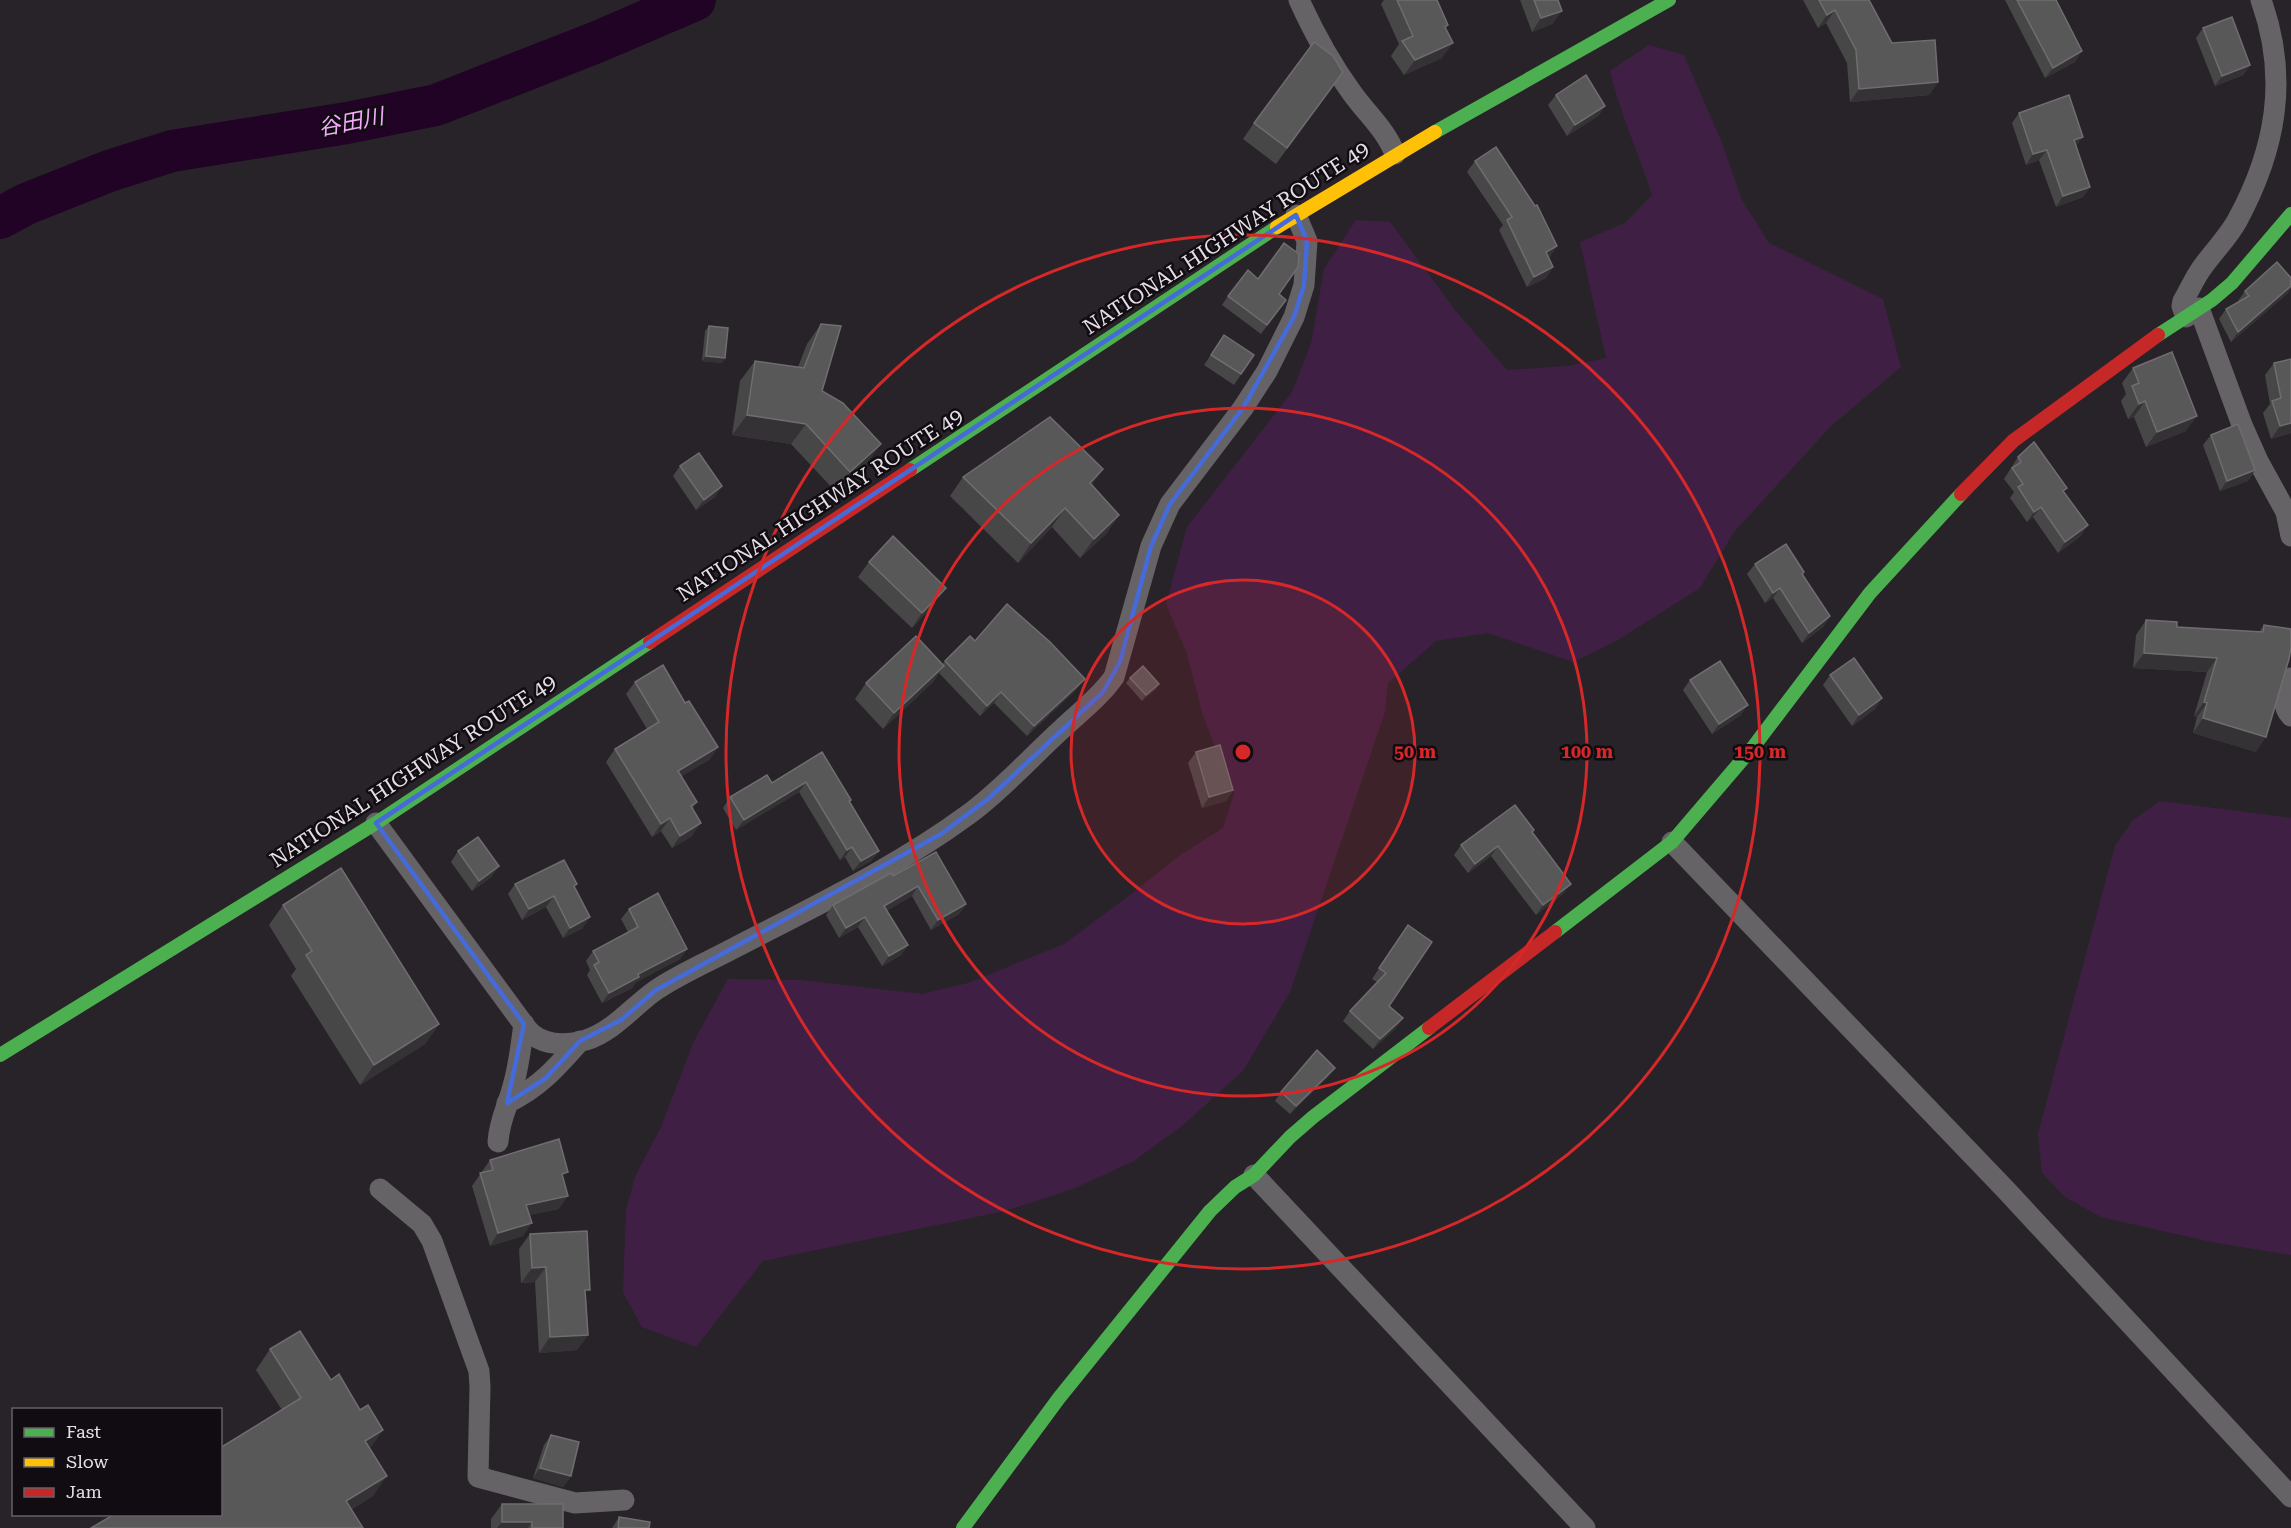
<svg xmlns="http://www.w3.org/2000/svg" width="2291" height="1528" font-family="'Roboto Serif','Noto Sans JP',serif">
  <rect width="100%" height="100%" fill="#282329"/>
  <g fill="#3f2044">
    <path d="M 1649,45 L 1684,55 L 1722,143 L 1742,200 L 1769,243 L 1883,299 L 1901,367 L 1831,426 L 1734,532 L 1700,588 L 1618,640 L 1573,662 L 1488,633 L 1436,641 L 1388,683 L 1385,712 L 1290,992 L 1243,1071 L 1183,1125 L 1134,1161 L 1073,1189 L 1005,1211 L 763,1261 L 696,1347 L 642,1327 L 623,1292 L 626,1210 L 635,1177 L 661,1127 L 694,1041 L 728,979 L 800,980 L 922,994 L 968,983 L 1064,944 L 1130,895 L 1179,856 L 1223,828 L 1234,794 L 1203,716 L 1187,654 L 1166,604 L 1187,527 L 1292,392 L 1311,344 L 1324,269 L 1356,220 L 1390,222 L 1455,310 L 1507,370 L 1568,366 L 1606,358 L 1580,242 L 1625,223 L 1652,195 C 1639,153 1620,114 1610,71 Z"/>
    <polygon points="2160,801 2291,818 2291,1255 2211,1242 2101,1217 2065,1197 2042,1173 2038,1134 2115,846 2133,820"/>
  </g>
  <g fill="none" stroke-linecap="round" stroke-linejoin="round">
    <polyline stroke="#210325" stroke-width="42" points="0,218 26,204 109,171 172,151 347,123 436,105 597,42 695,0"/>
    <g stroke="#656366" stroke-width="21">
      <path d="M 1299,0 C 1314,33 1331,64 1352,93 C 1367,114 1386,130 1395,154"/>
      <polyline points="2199,308 2242,425 2258,461 2286,512 2291,536"/>
      <path d="M 2186,317 L 2182,306 L 2183,301 C 2190,289 2196,275 2204,265 C 2215,250 2228,237 2237,221 C 2276,149 2289,78 2261,0"/>
      <path d="M 2291,678 C 2286,692 2280,705 2291,716"/>
      <path d="M 376,823 L 527,1029 C 541,1046 565,1046 586,1040 C 614,1031 633,1006 656,990 C 681,973 710,961 736,947 C 815,906 897,867 969,814 C 1003,789 1032,756 1063,728 C 1081,711 1100,697 1114,677 L 1151,546 L 1170,504 L 1243,408 L 1267,371 L 1294,317 L 1304,285 L 1307,241 L 1296,215"/>
      <polyline points="1672,842 2005,1189 2291,1497"/>
      <path d="M 507,1103 C 539,1088 557,1067 580,1041"/>
      <path d="M 498,1142 C 499,1121 508,1106 513,1086 C 519,1066 521,1045 524,1024"/>
      <polyline points="1254,1175 1585,1528"/>
      <polyline points="380,1189 422,1224 432,1241 479,1371 480,1387 478,1477 575,1503 624,1500"/>
    </g>
    <g stroke="#4caf50" stroke-width="14">
      <polyline points="1435,132 1669,0"/>
      <polyline points="2158,335 2212,300 2232,283 2291,214"/>
      <polyline points="910,470 1277,227"/>
      <polyline points="1555,932 1672,842 1754,746 1870,593 1961,494"/>
      <polyline points="0,1055 376,823 650,642"/>
      <polyline points="963,1528 1059,1398 1210,1211 1235,1187 1254,1175 1290,1137 1313,1117 1429,1028"/>
    </g>
    <polyline stroke="#ffc107" stroke-width="14" points="1277,227 1435,132"/>
    <g stroke="#c62828" stroke-width="14">
      <polyline points="1961,494 2013,441 2158,335"/>
      <polyline points="650,642 910,470"/>
      <polyline points="1429,1028 1555,932"/>
    </g>
  </g>
  <g fill="#484748">
    <polygon points="1384,0 1437,0 1448,25 1446,28 1442,58 1404,75 1391,56 1399,44 1381,4"/>
    <polygon points="1520,0 1558,0 1562,11 1552,24 1532,32"/>
    <polygon points="1803,0 1869,0 1892,43 1938,82 1929,95 1850,102 1847,63 1826,23 1818,28"/>
    <polygon points="2005,0 2056,0 2075,62 2045,78"/>
    <polygon points="2203,28 2250,65 2243,75 2215,86 2196,38"/>
    <polygon points="1343,72 1276,164 1243,139 1254,123"/>
    <polygon points="1556,95 1605,106 1598,116 1567,136 1548,105"/>
    <polygon points="2019,113 2076,147 2090,187 2083,197 2056,207 2039,160 2026,165 2012,123"/>
    <polygon points="1475,161 1557,246 1548,257 1553,267 1546,278 1527,287 1499,230 1503,225 1467,172"/>
    <polygon points="2245,291 2288,293 2231,342 2219,319 2226,309 2239,302 2238,301"/>
    <polygon points="1279,294 1286,300 1261,334 1222,305 1228,296"/>
    <polygon points="821,324 822,391 867,464 836,492 791,444 732,435 740,381 755,361 798,367 807,344"/>
    <polygon points="709,326 725,358 722,363 702,361 705,331"/>
    <polygon points="1224,335 1254,355 1234,385 1204,365"/>
    <polygon points="2291,359 2291,433 2271,439 2263,413 2270,404 2265,375 2274,363"/>
    <polygon points="2133,368 2186,431 2146,447 2134,417 2128,419 2121,401 2126,394 2122,383"/>
    <polygon points="2211,435 2255,470 2248,481 2220,491 2203,445"/>
    <polygon points="2018,457 2064,492 2081,536 2058,553 2033,517 2027,522 2010,498 2014,492 2004,479"/>
    <polygon points="680,466 722,486 715,497 696,510 673,476"/>
    <polygon points="963,477 1119,515 1106,534 1080,558 1052,527 1018,563 950,496"/>
    <polygon points="869,562 935,603 912,628 858,577"/>
    <polygon points="1755,564 1804,572 1803,575 1830,616 1823,627 1802,643 1773,598 1765,603 1747,574"/>
    <polygon points="2146,620 2177,627 2259,632 2264,625 2256,752 2193,733 2197,717 2194,716 2207,672 2133,668 2136,635"/>
    <polygon points="975,641 1077,689 1027,736 994,703 980,716 939,673 933,682 883,729 855,699 866,683 942,665 945,661"/>
    <polygon points="1830,675 1882,698 1875,709 1852,726 1823,685"/>
    <polygon points="1130,678 1159,684 1156,689 1142,701 1126,683"/>
    <polygon points="1690,680 1741,715 1712,734 1683,690"/>
    <polygon points="635,682 685,703 718,747 709,760 681,776 697,802 692,809 692,836 672,848 661,831 652,837 606,762 615,749 647,729 626,694"/>
    <polygon points="822,752 851,800 850,802 879,851 871,861 853,871 845,857 840,860 799,792 736,830 723,808 730,797 772,783"/>
    <polygon points="1196,752 1233,790 1226,801 1202,808 1188,763"/>
    <polygon points="1532,833 1564,893 1536,915 1491,856 1468,873 1454,855 1461,845"/>
    <polygon points="458,851 499,866 491,877 472,891 451,862"/>
    <polygon points="893,876 966,904 959,914 931,930 912,896 886,911 908,945 901,955 882,966 858,927 839,938 826,915 833,905"/>
    <polygon points="515,884 575,888 583,928 563,938 546,907 522,920 508,894"/>
    <polygon points="283,905 439,1024 425,1044 360,1085 291,976 296,969 269,925"/>
    <polygon points="629,909 687,949 680,959 636,982 632,988 602,1003 587,975 590,970 586,961 593,951 628,932 621,919"/>
    <polygon points="1408,925 1389,1006 1403,1018 1395,1029 1373,1049 1343,1021 1350,1011 1377,982 1372,979"/>
    <polygon points="1329,1076 1290,1114 1275,1101 1281,1092"/>
    <polygon points="490,1160 563,1179 559,1209 529,1215 523,1236 490,1246 472,1186"/>
    <polygon points="530,1234 586,1296 588,1335 577,1350 539,1353 535,1282 521,1283 519,1249"/>
    <polygon points="270,1349 331,1380 360,1410 383,1430 370,1448 373,1496 352,1509 282,1410 256,1370"/>
    <polygon points="551,1435 571,1476 563,1487 533,1478 544,1445"/>
    <polygon points="502,1504 563,1528 491,1528 491,1519"/>
    <polygon points="619,1517 649,1528 612,1528"/>
  </g>
  <g fill="#343234">
    <polygon points="1835,10 1826,23 1818,28 1827,15"/>
    <polygon points="1562,11 1552,24 1532,32 1541,18"/>
    <polygon points="1453,43 1442,58 1404,75 1415,60"/>
    <polygon points="2082,51 2075,62 2045,78 2053,68"/>
    <polygon points="2250,65 2243,75 2215,86 2222,76"/>
    <polygon points="1938,82 1929,95 1850,102 1859,89"/>
    <polygon points="1605,106 1598,116 1567,136 1575,125"/>
    <polygon points="2083,137 2076,147 2074,140"/>
    <polygon points="2047,150 2039,160 2026,165 2033,154"/>
    <polygon points="2090,187 2083,197 2056,207 2063,196"/>
    <polygon points="1557,246 1550,257 1538,262 1546,252"/>
    <polygon points="1553,267 1546,278 1527,287 1534,277"/>
    <polygon points="2291,286 2291,289 2288,293 2231,342 2238,332"/>
    <polygon points="706,356 725,358 722,363 702,361"/>
    <polygon points="2145,401 2134,417 2128,419 2139,404"/>
    <polygon points="747,415 806,424 791,444 732,435"/>
    <polygon points="2197,416 2186,431 2146,447 2157,432"/>
    <polygon points="2291,423 2291,433 2271,439 2280,426"/>
    <polygon points="881,444 867,464 836,492 850,472"/>
    <polygon points="1103,469 1090,488 1090,483"/>
    <polygon points="2255,470 2248,481 2220,491 2227,481"/>
    <polygon points="722,486 715,497 696,510 704,500"/>
    <polygon points="2041,507 2033,517 2027,522 2034,512"/>
    <polygon points="1065,508 1052,527 1018,563 1031,543"/>
    <polygon points="1119,515 1106,534 1080,558 1094,539"/>
    <polygon points="2088,525 2081,536 2058,553 2065,542"/>
    <polygon points="946,588 935,603 912,628 922,613"/>
    <polygon points="1780,588 1773,598 1765,603 1773,593"/>
    <polygon points="1830,616 1823,627 1802,643 1809,633"/>
    <polygon points="2144,653 2217,658 2207,672 2133,668"/>
    <polygon points="944,666 933,682 883,729 894,713"/>
    <polygon points="1085,679 1077,689 1027,736 1034,726"/>
    <polygon points="1159,684 1156,689 1142,701 1146,695"/>
    <polygon points="1001,692 994,703 980,716 987,706"/>
    <polygon points="1882,698 1875,709 1852,726 1859,715"/>
    <polygon points="2204,702 2207,703 2197,717 2194,716"/>
    <polygon points="1748,705 1741,715 1712,734 1719,724"/>
    <polygon points="2203,718 2266,737 2256,752 2193,733"/>
    <polygon points="718,747 709,760 669,784 678,771"/>
    <polygon points="806,782 799,792 736,830 744,820"/>
    <polygon points="1233,790 1226,801 1202,808 1209,797"/>
    <polygon points="670,818 661,831 652,837 661,824"/>
    <polygon points="701,823 692,836 672,848 680,836"/>
    <polygon points="1498,846 1491,856 1468,873 1475,864"/>
    <polygon points="852,847 845,857 840,860 847,850"/>
    <polygon points="879,851 871,861 853,871 861,861"/>
    <polygon points="499,866 491,877 472,891 479,881"/>
    <polygon points="1571,884 1564,893 1536,915 1543,905"/>
    <polygon points="918,886 912,896 877,916 884,906"/>
    <polygon points="554,896 546,907 522,920 529,909"/>
    <polygon points="966,904 959,914 931,930 938,920"/>
    <polygon points="590,917 583,928 563,938 570,928"/>
    <polygon points="865,917 858,927 839,938 846,928"/>
    <polygon points="908,945 901,955 882,966 889,956"/>
    <polygon points="687,949 680,959 636,982 632,988 602,1003 609,993 638,974"/>
    <polygon points="1403,1018 1395,1029 1373,1049 1380,1039"/>
    <polygon points="439,1024 425,1044 360,1085 374,1065"/>
    <polygon points="1335,1068 1329,1076 1290,1114 1296,1106"/>
    <polygon points="568,1196 559,1209 518,1217 526,1205"/>
    <polygon points="532,1223 523,1236 490,1246 498,1233"/>
    <polygon points="546,1267 535,1282 521,1283 532,1268"/>
    <polygon points="588,1335 577,1350 539,1353 550,1337"/>
    <polygon points="383,1430 369,1450 365,1441"/>
    <polygon points="540,1468 571,1476 563,1487 533,1478"/>
    <polygon points="387,1476 373,1496 332,1521 346,1501"/>
    <polygon points="502,1522 532,1522 528,1528 497,1528"/>
  </g>
  <g fill="#595859" stroke="#6f6d6f" stroke-width="1.5">
    <polygon points="1397,0 1437,0 1448,25 1445,27 1453,43 1415,60 1402,41 1413,36"/>
    <polygon points="1534,0 1558,0 1562,11 1541,18"/>
    <polygon points="1819,0 1869,0 1892,43 1935,40 1938,82 1859,89 1856,50 1835,10 1827,15"/>
    <polygon points="2017,0 2056,0 2082,51 2053,68"/>
    <polygon points="2232,17 2250,65 2222,76 2203,28"/>
    <polygon points="1314,42 1333,56 1343,72 1287,148 1254,123"/>
    <polygon points="1586,75 1605,106 1575,125 1556,95"/>
    <polygon points="2069,95 2083,137 2074,140 2090,187 2063,196 2047,150 2033,154 2019,113"/>
    <polygon points="1496,147 1535,206 1537,205 1557,246 1546,252 1553,267 1534,277 1507,220 1512,217 1475,161"/>
    <polygon points="1284,243 1299,254 1298,267 1279,294 1286,300 1267,325 1228,296 1248,270 1258,279"/>
    <polygon points="2277,262 2291,278 2291,286 2238,332 2226,309 2249,296 2245,291"/>
    <polygon points="821,324 841,326 822,391 843,403 881,444 850,472 806,424 747,415 755,361 804,368"/>
    <polygon points="709,326 728,328 725,358 706,356"/>
    <polygon points="1224,335 1254,355 1241,374 1211,355"/>
    <polygon points="2172,352 2197,416 2157,432 2145,401 2139,404 2132,386 2139,383 2133,368"/>
    <polygon points="2291,359 2291,423 2280,426 2272,401 2281,398 2274,363"/>
    <polygon points="1050,417 1103,469 1090,483 1119,515 1094,539 1065,508 1031,543 963,477"/>
    <polygon points="2238,424 2255,470 2227,481 2211,435"/>
    <polygon points="2034,442 2067,488 2063,491 2088,525 2065,542 2041,507 2034,512 2018,487 2023,484 2012,468 2021,462 2018,457"/>
    <polygon points="699,453 722,486 704,500 680,466"/>
    <polygon points="893,536 946,588 922,613 869,562"/>
    <polygon points="1786,544 1804,572 1802,574 1830,616 1809,633 1780,588 1773,593 1755,564"/>
    <polygon points="1007,604 1050,642 1085,679 1034,726 1001,692 987,706 945,661 970,636 975,641"/>
    <polygon points="2146,620 2177,622 2177,627 2263,632 2264,625 2291,629 2291,648 2289,659 2266,737 2203,718 2207,703 2204,702 2217,658 2144,653"/>
    <polygon points="916,636 944,666 894,713 866,683"/>
    <polygon points="1854,658 1882,698 1859,715 1830,675"/>
    <polygon points="1720,661 1748,705 1719,724 1690,680"/>
    <polygon points="663,665 685,703 689,701 718,747 678,771 697,802 691,806 701,823 680,836 670,818 661,824 615,749 659,722 635,682"/>
    <polygon points="1143,666 1159,684 1146,695 1130,678"/>
    <polygon points="1220,745 1233,790 1209,797 1196,752"/>
    <polygon points="822,752 851,800 849,801 879,851 861,861 852,847 847,850 806,782 744,820 730,797 767,775 772,783"/>
    <polygon points="1515,805 1534,830 1532,832 1571,884 1543,905 1498,846 1475,864 1461,845"/>
    <polygon points="478,837 499,866 479,881 458,851"/>
    <polygon points="936,852 966,904 938,920 918,886 884,906 908,945 889,956 865,917 846,928 833,905 891,873 893,876"/>
    <polygon points="564,860 577,884 574,886 590,917 570,928 554,896 529,909 515,884"/>
    <polygon points="341,868 439,1024 374,1065 306,955 312,951 283,905"/>
    <polygon points="658,893 687,949 638,974 639,977 609,993 594,965 599,962 593,951 638,927 629,909"/>
    <polygon points="1408,925 1432,942 1389,1006 1403,1018 1380,1039 1350,1011 1386,973 1379,968"/>
    <polygon points="1317,1050 1335,1068 1296,1106 1281,1092"/>
    <polygon points="559,1139 568,1172 562,1174 568,1196 526,1205 532,1223 498,1233 480,1173 493,1170 490,1160"/>
    <polygon points="587,1231 590,1290 585,1290 588,1335 550,1337 546,1267 532,1268 530,1234"/>
    <polygon points="300,1331 331,1380 339,1374 360,1410 368,1405 383,1430 365,1441 387,1476 346,1501 363,1528 91,1528 113,1515 220,1515 220,1448 301,1398 270,1349"/>
    <polygon points="551,1435 579,1442 571,1476 540,1468"/>
    <polygon points="502,1504 563,1504 563,1528 532,1528 532,1522 502,1522"/>
    <polygon points="619,1517 650,1522 649,1528 618,1528"/>
  </g>
  <path fill="none" stroke="#456bdb" stroke-width="4.5" stroke-linejoin="round" d="M 1296,215 L 1307,241 L 1304,285 L 1294,317 L 1243,408 L 1170,504 L 1151,546 L 1120,662 L 1103,692 L 988,799 L 941,834 L 656,990 L 621,1020 L 580,1041 L 545,1079 L 507,1103 L 524,1024 L 376,823 Z"/>
  <circle cx="1243" cy="752" r="172" fill="#d62828" fill-opacity=".12"/>
  <g fill="none" stroke="#d62828" stroke-width="3">
    <circle cx="1243" cy="752" r="172"/>
    <circle cx="1243" cy="752" r="344"/>
    <circle cx="1243" cy="752" r="517"/>
  </g>
  <g text-anchor="middle" dominant-baseline="central" stroke-width="5" stroke-linejoin="round" paint-order="stroke">
    <g font-size="21" fill="#e5dee6" stroke="#100c11">
      <text transform="translate(1226 238) rotate(-33)">NATIONAL HIGHWAY ROUTE 49</text>
      <text transform="translate(820 505) rotate(-33)">NATIONAL HIGHWAY ROUTE 49</text>
      <text transform="translate(413 771) rotate(-33)">NATIONAL HIGHWAY ROUTE 49</text>
    </g>
    <g font-size="22" font-style="italic" fill="#f4a9fe" stroke="#100c11">
      <text transform="translate(351 122) rotate(-11)">谷田川</text>
    </g>
  </g>
  <circle cx="1243" cy="752" r="9" fill="#d62828" stroke="#100c11" stroke-width="3"/>
  <g font-size="18" text-anchor="middle" font-weight="bold" fill="#d62828" stroke="#100c11" stroke-width="5" stroke-linejoin="round" paint-order="stroke">
    <text x="1415" y="758">50 m</text>
    <text x="1587" y="758">100 m</text>
    <text x="1760" y="758">150 m</text>
  </g>
  <rect x="12" y="1408" width="210" height="108" fill="#100c11" stroke="#656066" stroke-width="1.5"/>
  <rect x="24" y="1428" width="30" height="9" fill="#4caf50" stroke="#656066" stroke-width="1.5"/>
  <text x="66" y="1438" font-size="18" fill="#e5dee6">Fast</text>
  <rect x="24" y="1458" width="30" height="9" fill="#ffc107" stroke="#656066" stroke-width="1.5"/>
  <text x="66" y="1468" font-size="18" fill="#e5dee6">Slow</text>
  <rect x="24" y="1488" width="30" height="9" fill="#c62828" stroke="#656066" stroke-width="1.5"/>
  <text x="66" y="1498" font-size="18" fill="#e5dee6">Jam</text>
</svg>
